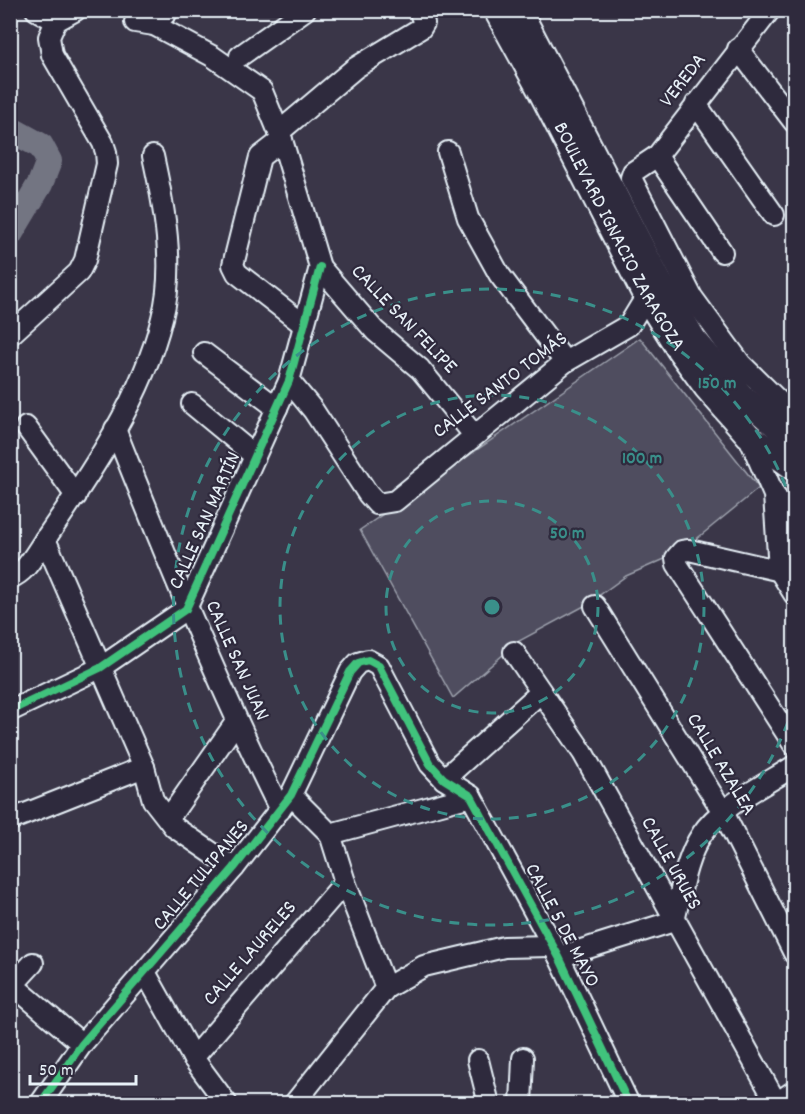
<svg xmlns="http://www.w3.org/2000/svg" width="805" height="1114" font-family="Dekko,sans-serif">
  <rect width="100%" height="100%" fill="#3a3648"/>
  <filter id="ink" filterUnits="userSpaceOnUse"><feTurbulence type="fractalNoise" baseFrequency=".0167" numOctaves="2"/><feDisplacementMap in="SourceGraphic" scale="12" xChannelSelector="R" yChannelSelector="G"/><feConvolveMatrix kernelMatrix="1 2 1 2 8 2 1 2 1" color-interpolation-filters="sRGB"/></filter>
  <g filter="url(#ink)">
    <polygon fill="#504e5f" stroke="#9ca0ac" stroke-width="1.5" points="640,338 759,488 694,541 667,558 626,576 586,605 519,641 453,698 360,530"/>
    <g fill="none" stroke-linecap="round" stroke-linejoin="round">
      <polyline stroke="#737482" stroke-width="26" points="10,129 41,146 49,161 40,184 10,234"/>
      <g stroke="#e8f1f8" stroke-width="24">
        <g id="minor">
          <polyline points="36,10 56,21"/>
          <polyline points="770,10 657,156 633,172 631,178 692,297 741,364 794,416"/>
          <polyline points="56,21 76,10"/>
          <polyline points="135,22 154,25 212,56 262,91 282,140 320,267 375,331 420,369 474,435"/>
          <polyline points="154,25 169,10"/>
          <polyline points="738,49 794,122"/>
          <polyline points="240,56 305,10"/>
          <polyline points="696,104 774,215"/>
          <polyline points="279,132 355,68 421,28 424,23 419,10"/>
          <polyline points="282,140 260,157 233,265 237,273 304,325"/>
          <polyline points="448,152 468,218 499,274 565,362"/>
          <polyline points="657,156 722,252"/>
          <polyline points="10,335 79,272 85,260 107,164 106,152 103,143 52,55 49,37 56,21"/>
          <polyline points="204,353 277,408"/>
          <polyline points="289,381 313,410 368,494 377,504 395,501 565,362 629,325 646,297"/>
          <polyline points="192,404 255,456"/>
          <polyline points="26,427 76,496"/>
          <path d="M 115,429 C 166,558 218,685 280,810"/>
          <polyline points="748,435 774,495 779,570 794,594"/>
          <polyline points="776,497 794,528"/>
          <polyline points="45,539 144,767 153,800 174,827 234,868"/>
          <polyline points="794,574 689,550 682,551 676,558 677,564 794,745"/>
          <path d="M 10,578 C 27,572 36,552 46,538 C 91,473 143,396 162,318 C 176,267 164,206 153,156"/>
          <polyline points="595,606 723,812 794,953"/>
          <polyline points="514,652 583,753 777,1104"/>
          <polyline points="10,711 100,668 186,609 289,381 320,267"/>
          <polyline points="444,779 540,693"/>
          <polyline points="291,795 330,834 345,882 386,988"/>
          <polyline points="169,818 236,722"/>
          <polyline points="10,820 144,767"/>
          <polyline points="330,834 471,796"/>
          <path d="M 559,957 L 674,921 C 681,893 685,859 702,834 C 720,806 767,784 794,766"/>
          <polyline points="145,972 193,1058 227,1104"/>
          <polyline points="13,985 82,1044"/>
          <polyline points="10,988 33,963"/>
          <polyline points="193,1058 345,882"/>
          <polyline points="478,1060 489,1104"/>
          <polyline points="777,1103 794,1091"/>
          <polyline points="40,1104 82,1044 234,868 291,795 350,672 358,663 368,660 379,666 384,676 430,764 444,779 471,796 559,957 629,1104"/>
          <polyline points="294,1104 386,988 424,966 504,947 551,946"/>
          <polyline points="521,1104 523,1058"/>
        </g>
      </g>
      <g stroke="#e8f1f8" stroke-width="28">
        <g id="major">
          <path id="s1" d="M 496,10 L 541,92 L 646,297 L 679,350 L 706,387 L 748,435 L 794,468"/>
          <polyline points="519,10 659,280 694,339 741,395 794,442"/>
        </g>
      </g>
      <use href="#minor" stroke="#2f2a3d" stroke-width="20"/>
      <use href="#major" stroke="#2f2a3d" stroke-width="24"/>
      <g stroke="#2f2a3d" stroke-width="11">
        <g id="cycleway">
          <polyline points="10,711 100,668 186,609 289,381 320,267"/>
          <polyline points="40,1104 82,1044 234,868 291,795 350,672 358,663 368,660 379,666 384,676 430,764 444,779 471,796 559,957 629,1104"/>
        </g>
      </g>
      <use href="#cycleway" stroke="#40c37c" stroke-width="8"/>
    </g>
  </g>
  <g fill="none" stroke="#3a8f8a" stroke-width="3" stroke-dasharray="10 8">
    <circle cx="492" cy="607" r="106"/>
    <circle cx="492" cy="607" r="212"/>
    <path d="M794 705A318 318 0 1 1 794 509"/>
  </g>
  <g text-anchor="middle" dominant-baseline="central" stroke-width="4.5" stroke-linejoin="round" paint-order="stroke">
    <g font-size="21" fill="#e8f1f8" stroke="#2f2a3d">
      <text transform="translate(684 81) rotate(-52)">VEREDA</text>
      <text stroke="none"><textPath href="#s1" startOffset="258">BOULEVARD IGNACIO ZARAGOZA</textPath></text>
      <text transform="translate(403 320) rotate(46)">CALLE SAN FELIPE</text>
      <text transform="translate(501 386) rotate(-37)">CALLE SANTO TOMÁS</text>
      <text transform="translate(206 521) rotate(-66)">CALLE SAN MARTÍN</text>
      <text transform="translate(236 661) rotate(66)">CALLE SAN JUAN</text>
      <text transform="translate(720 765) rotate(59)">CALLE AZALEA</text>
      <text transform="translate(670 864) rotate(61)">CALLE URUES</text>
      <text transform="translate(202 876) rotate(-50)">CALLE TULIPANES</text>
      <text transform="translate(561 926) rotate(62)">CALLE 5 DE MAYO</text>
      <text transform="translate(251 954) rotate(-49)">CALLE LAURELES</text>
    </g>
  </g>
  <circle cx="492" cy="607" r="9" fill="#3a8f8a" stroke="#2f2a3d" stroke-width="3"/>
  <g font-size="18" text-anchor="middle" font-weight="bold" fill="#3a8f8a" stroke="#2f2a3d" stroke-width="4.5" stroke-linejoin="round" paint-order="stroke">
    <text x="717" y="388">150 m</text>
    <text x="642" y="463">100 m</text>
    <text x="567" y="538">50 m</text>
  </g>
  <rect width="805" height="1114" fill="none" stroke="#2f2a3d" stroke-width="36"/>
  <rect x="18" y="18" width="769" height="1078" fill="none" stroke="#e8f1f8" stroke-width="2" filter="url(#ink)"/>
  <path d="M30 1075v9h106v-9" fill="none" stroke="#e8f1f8" stroke-width="3"/>
  <text x="39" y="1075" font-size="18" fill="#e8f1f8" stroke="#2f2a3d" stroke-width="4.5" paint-order="stroke">50 m</text>
</svg>
